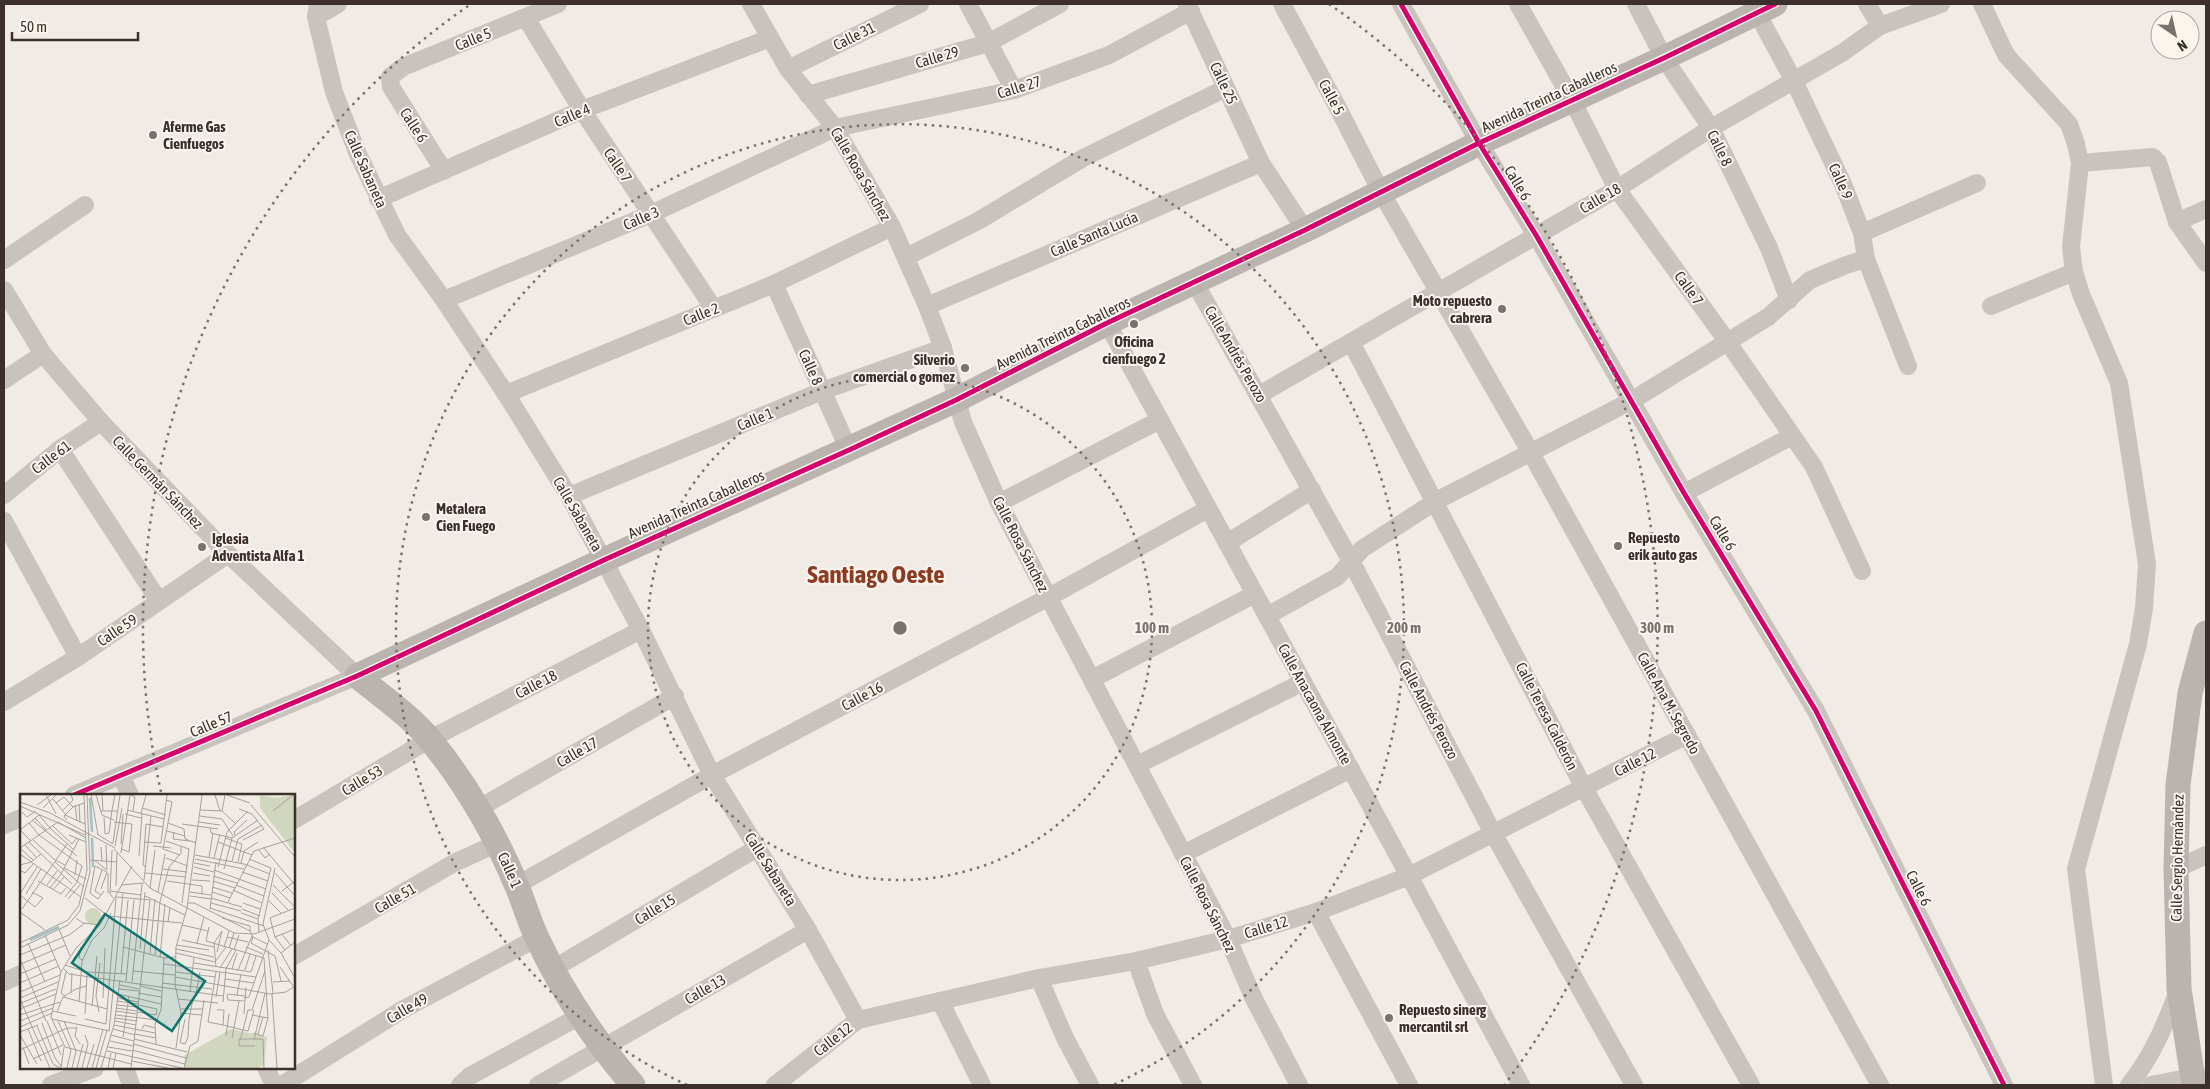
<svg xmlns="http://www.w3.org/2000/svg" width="2210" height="1089" font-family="'Asap Condensed',sans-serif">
  <rect width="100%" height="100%" fill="#f0ebe5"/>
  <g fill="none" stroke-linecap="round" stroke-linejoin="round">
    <g stroke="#c9c3be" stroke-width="18">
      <polyline points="318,4 316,17 334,92 357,152 397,235 444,300 506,394 569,496 641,630 712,775 808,930 858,1020"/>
      <polyline points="751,4 788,69 835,128 892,227 927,306 943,348 963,422 999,503 1228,939 1254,999 1299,1085"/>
      <polyline points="968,4 1014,90"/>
      <polyline points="1187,4 1261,163 1305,230"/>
      <polyline points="1282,4 1338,108 1381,192 1531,453 1880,1085"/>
      <polyline points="1401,4 1479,143 1536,235 1684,493 1816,711 2004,1085"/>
      <polyline points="1518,4 1572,100 1617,189 1727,341 1814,467 1862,571"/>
      <polyline points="1636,4 1664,58 1711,128 1769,248 1789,300"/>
      <polyline points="1752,4 1794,81 1843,184 1862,233 1866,259 1908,366"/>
      <polyline points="1867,4 1880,26"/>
      <polyline points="1982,4 2006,55 2069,124 2076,144 2080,163 2071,247 2074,272 2081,294 2119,383 2147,564 2144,608 2138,644 2076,869 2104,1085"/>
      <polyline points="316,17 338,4"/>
      <polyline points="526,18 582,110 714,309"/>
      <polyline points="788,69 920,4"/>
      <polyline points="808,95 988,43 1060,4"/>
      <polyline points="2080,163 2153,157 2158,162 2177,222 2206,263"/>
      <polyline points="444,171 391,87 390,77 403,67 558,4"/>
      <polyline points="378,199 582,110 770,38"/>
      <polyline points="2177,222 2206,209"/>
      <polyline points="1862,233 1977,183"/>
      <polyline points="906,257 978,221 1083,158 1226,88"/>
      <polyline points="4,260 85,205"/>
      <polyline points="1195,283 1351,561 1493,833 1634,1085"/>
      <polyline points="774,284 849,450"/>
      <polyline points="4,290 43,354 101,422 228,554 357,676 74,795"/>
      <polyline points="444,300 651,214 835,128 1014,90 1109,55 1191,11"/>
      <polyline points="927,306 1261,163"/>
      <polyline points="1991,306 2074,272"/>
      <polyline points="1107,323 1409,876 1521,1085"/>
      <polyline points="1351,342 1584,788 1751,1085"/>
      <polyline points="4,380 43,354"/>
      <polyline points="506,394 774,284 892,227"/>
      <polyline points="1259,395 1617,189 1711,128 1842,53 1880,26 1941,4"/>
      <polyline points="60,449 159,601"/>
      <polyline points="1684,493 1792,436"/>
      <polyline points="4,495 60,449 101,422"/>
      <polyline points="569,496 822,391 943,348"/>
      <polyline points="999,503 1160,420"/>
      <polyline points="4,521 78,657"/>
      <polyline points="1227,543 1312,490"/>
      <polyline points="1267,616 1337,577 1362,549 1436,501 1631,401 1768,317 1810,280 1846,265 1866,259"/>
      <polyline points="1092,679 1255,594"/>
      <polyline points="4,702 78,657 228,554"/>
      <polyline points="1137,765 1303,682"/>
      <polyline points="121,776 130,795"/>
      <polyline points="479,808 675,696"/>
      <polyline points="294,820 430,739 641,630"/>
      <polyline points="4,825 21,818"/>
      <polyline points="1183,854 1351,769"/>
      <polyline points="2176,869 2206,855"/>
      <polyline points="517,885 712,775 1049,597 1208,509"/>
      <polyline points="1316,912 1409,1085"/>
      <polyline points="294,956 454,863 498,843"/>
      <polyline points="1136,961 1155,1014 1193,1085"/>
      <polyline points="553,969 757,848"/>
      <polyline points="1039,978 1065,1038 1090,1085"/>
      <polyline points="4,982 21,974"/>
      <polyline points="940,1001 982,1085"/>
      <polyline points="125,1068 131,1085"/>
      <polyline points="266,1068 274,1085"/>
      <polyline points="51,1085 95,1068"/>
      <polyline points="282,1085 402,1010 537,938"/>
      <polyline points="460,1085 470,1076 580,1016"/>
      <polyline points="538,1085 808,930"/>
      <polyline points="775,1085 858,1020 1039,978 1136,961 1228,939 1316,912 1409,876 1687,735"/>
      <path d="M 2129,1085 C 2152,1057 2165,1025 2178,991"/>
      <polyline points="2151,1085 2192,1077 2206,1078"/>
    </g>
    <g stroke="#bab3ae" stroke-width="25">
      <path d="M 633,1085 C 595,1041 563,993 538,940 C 529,922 524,902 516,884 C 494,832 466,784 431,741 C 412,717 381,696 357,676 L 604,560 L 956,400 L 1107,323 L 1305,230 L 1479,143 L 1664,58 L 1775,4"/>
      <polyline points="2194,1085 2179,989 2176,869 2178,785 2190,693 2206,633"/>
    </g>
    <g stroke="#fbf5ee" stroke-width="8">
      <g id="cycleway">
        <polyline points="1401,4 1479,143 1536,235 1684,493 1816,711 2004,1085"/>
        <polyline points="74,795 357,676 604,560 849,450 956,400 1107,323 1305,230 1479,143 1664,58 1775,4"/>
      </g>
    </g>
    <use href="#cycleway" stroke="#d6006c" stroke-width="5"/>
  </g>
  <g fill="none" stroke="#7a716c" stroke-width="2.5" stroke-dasharray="2.5 5">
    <circle cx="900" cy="628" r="252"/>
    <path d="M687 1085A504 504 0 1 1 1113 1085"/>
    <path d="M161 792A757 757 0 0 1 471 4M1329 4A757 757 0 0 1 1505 1084"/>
  </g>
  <g fill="#7a716c" stroke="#fbf5ee" stroke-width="2">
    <circle cx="153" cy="135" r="5"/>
    <circle cx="1502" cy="309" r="5"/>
    <circle cx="1134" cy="324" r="5"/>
    <circle cx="965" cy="368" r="5"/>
    <circle cx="426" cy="517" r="5"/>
    <circle cx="1618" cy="546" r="5"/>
    <circle cx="202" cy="547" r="5"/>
    <circle cx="1389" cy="1018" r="5"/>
  </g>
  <g text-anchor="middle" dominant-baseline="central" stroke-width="4" stroke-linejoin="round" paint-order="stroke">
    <g font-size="15" fill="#3b302b" stroke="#fbf5ee">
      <text transform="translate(854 36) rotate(-26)">Calle 31</text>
      <text transform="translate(473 39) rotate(-22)">Calle 5</text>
      <text transform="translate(937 57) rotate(-16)">Calle 29</text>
      <text transform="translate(1224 83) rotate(65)">Calle 25</text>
      <text transform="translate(1019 87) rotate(-17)">Calle 27</text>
      <text transform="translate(1332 97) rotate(62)">Calle 5</text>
      <text transform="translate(1549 97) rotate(-25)">Avenida Treinta Caballeros</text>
      <text transform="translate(572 115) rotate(-23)">Calle 4</text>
      <text transform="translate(414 125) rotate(57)">Calle 6</text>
      <text transform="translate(1720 148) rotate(64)">Calle 8</text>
      <text transform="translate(618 165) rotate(56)">Calle 7</text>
      <text transform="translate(366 169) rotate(66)">Calle Sabaneta</text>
      <text transform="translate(861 174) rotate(60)">Calle Rosa Sánchez</text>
      <text transform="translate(1841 181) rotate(66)">Calle 9</text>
      <text transform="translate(1518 183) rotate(59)">Calle 6</text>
      <text transform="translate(1600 198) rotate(-30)">Calle 18</text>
      <text transform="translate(641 218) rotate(-23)">Calle 3</text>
      <text transform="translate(1094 234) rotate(-23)">Calle Santa Lucía</text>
      <text transform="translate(1689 288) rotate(54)">Calle 7</text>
      <text transform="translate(701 314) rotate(-22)">Calle 2</text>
      <text transform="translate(1063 333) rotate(-26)">Avenida Treinta Caballeros</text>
      <text transform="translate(1236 354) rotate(60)">Calle Andrés Perozo</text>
      <text transform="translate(811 367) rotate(66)">Calle 8</text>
      <text transform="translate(755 419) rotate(-22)">Calle 1</text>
      <text transform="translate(51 457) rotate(-37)">Calle 61</text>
      <text transform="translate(158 482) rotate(46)">Calle Germán Sánchez</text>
      <text transform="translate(696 504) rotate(-24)">Avenida Treinta Caballeros</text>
      <text transform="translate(578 514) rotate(60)">Calle Sabaneta</text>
      <text transform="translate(1723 533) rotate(59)">Calle 6</text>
      <text transform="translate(1021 544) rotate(63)">Calle Rosa Sánchez</text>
      <text transform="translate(117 630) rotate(-34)">Calle 59</text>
      <text transform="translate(536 684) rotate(-27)">Calle 18</text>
      <text transform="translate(862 696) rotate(-28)">Calle 16</text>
      <text transform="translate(1669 703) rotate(61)">Calle Ana M. Segredo</text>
      <text transform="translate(1315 704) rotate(61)">Calle Anacaona Almonte</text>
      <text transform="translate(1429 710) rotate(62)">Calle Andrés Perozo</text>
      <text transform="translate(1547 716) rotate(63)">Calle Teresa Calderón</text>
      <text transform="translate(211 724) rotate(-23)">Calle 57</text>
      <text transform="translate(577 752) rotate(-30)">Calle 17</text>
      <text transform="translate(1635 762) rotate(-27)">Calle 12</text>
      <text transform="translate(362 780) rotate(-31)">Calle 53</text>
      <text transform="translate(2177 858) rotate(-89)">Calle Sergio Hernández</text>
      <text transform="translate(771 869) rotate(58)">Calle Sabaneta</text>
      <text transform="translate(510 870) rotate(66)">Calle 1</text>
      <text transform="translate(1919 888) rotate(63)">Calle 6</text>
      <text transform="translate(395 898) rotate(-30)">Calle 51</text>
      <text transform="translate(1208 904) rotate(63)">Calle Rosa Sánchez</text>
      <text transform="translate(655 909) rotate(-31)">Calle 15</text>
      <text transform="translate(1266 927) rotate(-17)">Calle 12</text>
      <text transform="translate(705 989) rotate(-30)">Calle 13</text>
      <text transform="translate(407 1008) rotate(-30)">Calle 49</text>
      <text transform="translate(833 1039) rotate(-38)">Calle 12</text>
    </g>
    <g font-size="15" font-weight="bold" fill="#3b302b" stroke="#fbf5ee" text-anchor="start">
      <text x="163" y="126">Aferme Gas<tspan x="163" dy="17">Cienfuegos</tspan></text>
      <text x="1492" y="300" text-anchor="end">Moto repuesto<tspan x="1492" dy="17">cabrera</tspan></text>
      <text x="1134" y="341" text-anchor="middle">Oficina<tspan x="1134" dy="17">cienfuego 2</tspan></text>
      <text x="955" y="359" text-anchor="end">Silverio<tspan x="955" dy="17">comercial o gomez</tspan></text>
      <text x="436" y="508">Metalera<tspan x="436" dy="17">Cien Fuego</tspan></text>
      <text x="1628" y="537">Repuesto<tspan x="1628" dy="17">erik auto gas</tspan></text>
      <text x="212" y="538">Iglesia<tspan x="212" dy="17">Adventista Alfa 1</tspan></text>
      <text x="1399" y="1009">Repuesto sinerg<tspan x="1399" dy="17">mercantil srl</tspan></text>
    </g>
    <g font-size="25" font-weight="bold" fill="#8c3b22" stroke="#fbf5ee">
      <text x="876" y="574">Santiago Oeste</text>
    </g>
  </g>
  <g transform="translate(20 794)">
    <rect width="275" height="275" fill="#f0ebe5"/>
    <path d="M 240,1 L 255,4 L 275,1 L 275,59 L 240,14 ZM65 122a8 8 0 1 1 16 0a8 8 0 1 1-16 0ZM 211,235 L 247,243 L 244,271 L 238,274 L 164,274 L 165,261 Z" fill="#d1d6bf"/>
    <path fill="none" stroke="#a1c2c1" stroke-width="2.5" d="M 70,4 L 72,38M 72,44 L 73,73M 10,146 L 39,133"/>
    <path fill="none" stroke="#a8a09b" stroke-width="1" d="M 26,1 L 36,20M 71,1 L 78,41M 76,1 L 82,21 L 94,26M 82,1 L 83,16M 111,1 L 115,3 L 113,17M 195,1 L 200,17M 207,1 L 230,9M 33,5 L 46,21M 146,6 L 152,8 L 143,55 L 160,61M 0,8 L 30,19 L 95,54M 36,9 L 44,3 L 53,13M 59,10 L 60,29M 17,11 L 31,1M 55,11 L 57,27M 231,11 L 275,63M 0,12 L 65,41M 23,14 L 36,1M 122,14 L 146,21M 219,15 L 232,20 L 244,35 L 223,46M 92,16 L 95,1M 107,16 L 144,25M 180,16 L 202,17 L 205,1M 42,17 L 53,6 L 51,1M 80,17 L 97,17M 202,17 L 216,30M 253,17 L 273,1M 2,18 L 7,23 L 16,17M 121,19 L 126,1M 105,20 L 121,24M 45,21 L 65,30M 180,22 L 202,25 L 213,42M 84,23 L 85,40M 15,24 L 26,36M 12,26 L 57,62M 47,26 L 44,22 L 53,13 L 64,9M 38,28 L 66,44M 94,28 L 112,30 L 109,58 L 102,55M 179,28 L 200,31M 9,29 L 19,41 L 62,72M 148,29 L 164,35 L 165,45 L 176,49M 162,30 L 198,35M 33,32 L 52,50 L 57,44M 30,34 L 53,55M 190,34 L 191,39 L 212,44M 0,36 L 19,21 L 30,34M 0,36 L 11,47M 147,37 L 165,42M 154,38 L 153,45 L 169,47M 77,40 L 93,50M 85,40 L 89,39 L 92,16M 49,41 L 66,48M 215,41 L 214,38 L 227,26M 205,44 L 222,50 L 218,68M 13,46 L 35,66 L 45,71M 146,47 L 169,55 L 162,109M 9,48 L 52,90M 124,48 L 141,49 L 147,1M 198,48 L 232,61M 93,49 L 100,1M 101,50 L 103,20M 5,51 L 17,64M 86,51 L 87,76M 95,52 L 102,14M 133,52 L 151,54M 81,53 L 82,68M 243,53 L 275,91M 0,54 L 38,28M 0,54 L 13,66M 94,55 L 130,94 L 214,139 L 234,140 L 275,125M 238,55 L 245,64 L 250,60M 92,56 L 90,100 L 93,104M 101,59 L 110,1M 0,60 L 61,103M 175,61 L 224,70 L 250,80M 119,62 L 122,20M 189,63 L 193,39M 146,64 L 168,72M 194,64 L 200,40M 175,65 L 224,75M 229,65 L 251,74 L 238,125 L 239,138M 70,66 L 97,68M 74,66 L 87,76M 212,67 L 218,45 L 242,31M 35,68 L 64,93M 174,69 L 190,72M 221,69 L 224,57 L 238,48M 0,71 L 11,68 L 21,60M 126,73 L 123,71 L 126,30 L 143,33M 174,73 L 194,78M 198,73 L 207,38 L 228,17M 44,74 L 66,85M 255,74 L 243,130 L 249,146 L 261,159 L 275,184M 143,75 L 167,78M 204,75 L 212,44 L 238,26M 0,76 L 5,79 L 13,70M 194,76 L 246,95M 222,78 L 248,87M 125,79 L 166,83M 173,79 L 190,82M 255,79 L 275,102M 41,80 L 59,45M 55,81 L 57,66M 193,82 L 217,89M 124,86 L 131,22M 172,86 L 190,87M 18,87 L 41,100 L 46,94M 147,87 L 182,92 L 182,100M 193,87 L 215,94M 57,88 L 62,72M 27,91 L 37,77M 101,91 L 124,89M 216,91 L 244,102M 253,91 L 275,113M 96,92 L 97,59M 192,93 L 212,99M 30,94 L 41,80M 130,94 L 135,56M 81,95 L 87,78 L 75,72 L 70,99 L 78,105 L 84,97M 33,96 L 44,83M 213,96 L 242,109M 90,97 L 121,101M 262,97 L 275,87M 138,98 L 145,60M 170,98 L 191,101M 192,98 L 210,104M 88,99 L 88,79M 252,99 L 268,116M 0,100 L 17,73M 6,100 L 21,75M 0,101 L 15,113 L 23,104 L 12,98M 81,101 L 75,97 L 82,76M 125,102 L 165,121M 170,102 L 191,105M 45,103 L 57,88M 96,103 L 131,106M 65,104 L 88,122 L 162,129M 191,104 L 222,113M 48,105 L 60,91M 249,107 L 261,119M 208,108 L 234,57 L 275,44M 168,109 L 174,109 L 230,137 L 233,143 L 247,150M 191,109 L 221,117M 223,109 L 240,115M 167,114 L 182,1M 190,114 L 244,132M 2,115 L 47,50M 190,115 L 196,68M 222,115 L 240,122M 0,118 L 25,136M 221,119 L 238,125M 56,124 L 63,129 L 80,131M 202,124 L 230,132 L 230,137M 148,128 L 150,113M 162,131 L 188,137M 189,133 L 186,147 L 244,164 L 248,224 L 243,242 L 233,239M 39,135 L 50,162M 262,140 L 271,152M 25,141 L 41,178M 207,143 L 228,148M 233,143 L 231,149 L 255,162 L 261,187M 255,143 L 275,135M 162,146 L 194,153M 0,149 L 48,126 L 59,111 L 67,76 L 64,1M 8,149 L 25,188M 177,149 L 184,123M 156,151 L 189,156M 61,153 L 59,164 L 63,166M 103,153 L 144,164 L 155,163M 204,153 L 209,137M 226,153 L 243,160M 0,154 L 48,131 L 60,117 L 70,78 L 67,1M 209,154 L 214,139M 120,155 L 125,98M 156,155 L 194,163M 214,156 L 219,141M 248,156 L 253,199M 265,156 L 255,143 L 250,124 L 275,114M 197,158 L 202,137M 130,159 L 135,105M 156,159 L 195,168 L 206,153M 261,159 L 275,148M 0,161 L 49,141 L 65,129M 135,161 L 140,108 L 149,73 L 161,59 L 161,53M 140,163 L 145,110M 0,165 L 26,227M 174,169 L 231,178 L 236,162M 1,170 L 46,151M 144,170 L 236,183M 45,171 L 67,178 L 107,180M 196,173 L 194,149 L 202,137M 260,173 L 273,192M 200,174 L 212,155M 44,175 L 49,180 L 203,202M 212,175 L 217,159M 218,176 L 232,142M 225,176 L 230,160M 113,177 L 155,181M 156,178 L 195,183M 196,178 L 188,228 L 203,231M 0,180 L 36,165M 101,180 L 108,106M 155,183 L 250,200 L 266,198 L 275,192M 205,185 L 234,189M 106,187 L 114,106M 112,188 L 122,90M 253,188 L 270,187M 0,189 L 39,172M 142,189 L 192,195M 100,191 L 119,195M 120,192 L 141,197M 99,195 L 119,197M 0,198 L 40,181M 51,198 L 52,179M 170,198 L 174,163M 118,199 L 141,203M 176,199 L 180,178M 98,200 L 141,210M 207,200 L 225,202M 252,200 L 257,274M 207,201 L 208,206 L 224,207M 217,201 L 221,180M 45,202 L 41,199 L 46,178M 43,203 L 87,215M 196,203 L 200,178M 0,204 L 38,188M 83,204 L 85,154M 98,204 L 118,208M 224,204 L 229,203 L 249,146M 0,205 L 30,274M 158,205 L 198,209M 97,207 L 118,210M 59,208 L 62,167 L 72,146 L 84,134 L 91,119M 203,208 L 206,175 L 216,156M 1,209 L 36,195M 96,211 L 118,213M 118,211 L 137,215M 72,212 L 77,162M 96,214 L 117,217M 0,215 L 36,200M 160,215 L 183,215M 197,216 L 204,216 L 203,231 L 223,236 L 220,246M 234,216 L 228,237 L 223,236 L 228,216 L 232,216 L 245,177M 32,217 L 56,222M 96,217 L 117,220M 37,218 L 43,203 L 56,195 L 66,192M 79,218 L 76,202 L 80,169M 117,218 L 136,221 L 137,215M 161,219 L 182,221M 65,220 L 67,181M 224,220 L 226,193M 0,221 L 40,208M 95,221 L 138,226M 232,221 L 248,224M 95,224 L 117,227M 32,225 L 90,237M 65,225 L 86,230M 169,225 L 173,205M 0,227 L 33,214M 27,227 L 41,261M 38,227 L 51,256 L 47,274M 44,227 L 56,257 L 52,274M 95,227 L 116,231M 22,229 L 35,264 L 41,272M 86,230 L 96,104M 94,231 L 135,239M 17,232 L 33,270 L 40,274M 0,233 L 32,219M 57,233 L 55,242 L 60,250M 8,235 L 21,267M 93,235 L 115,241M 122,235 L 124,231 L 135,234M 89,237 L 103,99M 0,238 L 18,231M 115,240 L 136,244M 238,240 L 243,223M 0,241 L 17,270M 91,241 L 114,247M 206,242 L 209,220M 103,243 L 109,202M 212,244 L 219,207M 114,245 L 167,258M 243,245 L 244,274M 234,246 L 245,199M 90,247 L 113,252M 160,249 L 165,225M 161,249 L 165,250 L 168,243 L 169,225M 113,250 L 166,264M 136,250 L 135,230 L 141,216 L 144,164M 235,252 L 219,252 L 219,245 L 243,245M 3,253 L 9,270M 88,253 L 112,257M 156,254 L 161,219 L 155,190 L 156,153 L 167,114M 0,256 L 47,234 L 57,234M 112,256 L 165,270M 87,257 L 162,274M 13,265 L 43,251M 111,267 L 148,274M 111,270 L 45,253 L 31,223 L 41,178 L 56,154 L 80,131 L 112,72M 41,274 L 44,253M 57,274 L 63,250M 62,274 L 68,250 L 65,241M 67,274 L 74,250M 72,274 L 83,235M 76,274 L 87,236M 81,274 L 94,231 L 100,186M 88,274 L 91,259M 93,274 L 96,259M 111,274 L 130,106M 164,274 L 170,252 L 178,247 L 184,206"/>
    <path fill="#0f766e" fill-opacity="0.15" stroke="#0f766e" stroke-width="2.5" d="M 85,120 L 185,187 L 152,237 L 52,169 Z"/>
    <rect width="275" height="275" fill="none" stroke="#3b302b" stroke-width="2.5"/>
  </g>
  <circle cx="900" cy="628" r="8" fill="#7a716c" stroke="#fbf5ee" stroke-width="2.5"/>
  <g font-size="15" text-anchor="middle" font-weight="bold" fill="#7a716c" stroke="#fbf5ee" stroke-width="4" stroke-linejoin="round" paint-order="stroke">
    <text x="1152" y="633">100 m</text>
    <text x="1404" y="633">200 m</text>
    <text x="1657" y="633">300 m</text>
  </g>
  <rect width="2210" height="1089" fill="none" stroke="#3b302b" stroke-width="10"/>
  <g transform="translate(2175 35) rotate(146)"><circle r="24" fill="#fbf5ee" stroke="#aea6a0"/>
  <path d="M0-4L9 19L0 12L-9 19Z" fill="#7a716c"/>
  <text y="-8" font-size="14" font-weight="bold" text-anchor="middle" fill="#3b302b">N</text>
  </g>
  <path d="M12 32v8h126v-8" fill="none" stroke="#3b302b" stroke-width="2.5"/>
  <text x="20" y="32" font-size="15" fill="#3b302b" stroke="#fbf5ee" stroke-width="4" paint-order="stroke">50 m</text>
</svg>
